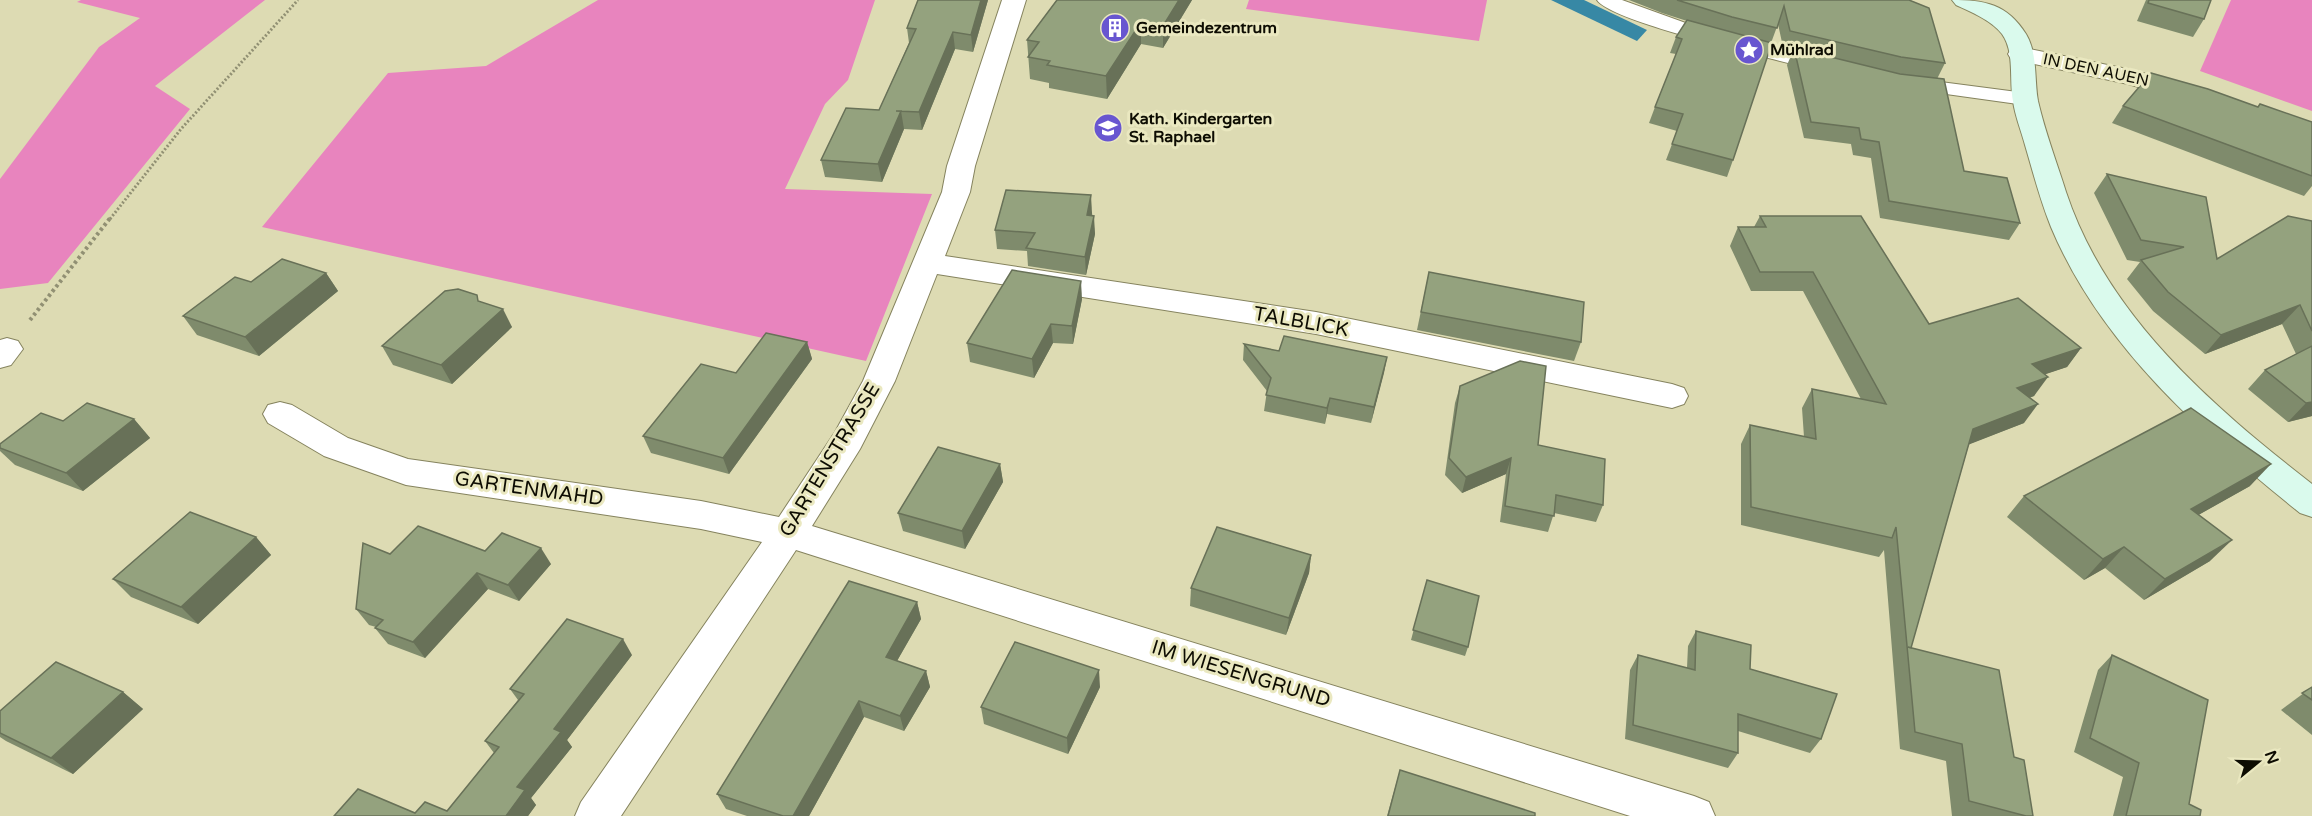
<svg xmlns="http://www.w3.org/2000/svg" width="2312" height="816" font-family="'Varela Round',sans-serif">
  <rect width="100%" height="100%" fill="#dddbb3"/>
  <g fill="#e884be">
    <polygon points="81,0 265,0 155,86 190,109 48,283 0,289 0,179 99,47 140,18 77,2"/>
    <polygon points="598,0 875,0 848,80 825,104 785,189 932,194 866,361 262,227 388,73 486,66"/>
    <polygon points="1249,0 1487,0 1479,41 1246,9"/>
    <polygon points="2231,0 2312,0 2312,111 2200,71"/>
  </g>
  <polygon fill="#3788a5" points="1551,0 1584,0 1647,30 1637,41"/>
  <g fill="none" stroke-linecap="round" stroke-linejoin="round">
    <g stroke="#85835e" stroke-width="2">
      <g id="lane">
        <path d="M 1597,0 L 1622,0 L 1694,26 L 1833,62 L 1836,66 L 1833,70 L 1826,72 C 1790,63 1612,23 1597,0 Z"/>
        <polygon points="1910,78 2025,93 2032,95 2035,99 2032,103 2025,105 1903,88 1900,84 1903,80"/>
      </g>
    </g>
    <g stroke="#85835e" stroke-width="2">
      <g id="street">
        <polygon points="1002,0 1026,0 975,166 970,192 945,256 1316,312 1672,384 1684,388 1688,396 1684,404 1672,408 1316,334 937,274 895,381 860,449 812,526 1694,796 1709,802 1715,816 1630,816 796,550 621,816 575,816 581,802 762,542 701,529 406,485 324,456 268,423 263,414 268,405 280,402 292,405 348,438 408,459 701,501 779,517 835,432 863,381 942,192 947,166"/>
        <polygon points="2020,47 2132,70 2197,88 2201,93 2197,98 2188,101 2128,84 2011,59 2008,54 2011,49"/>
        <polygon points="7,338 18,341 23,349 11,365 0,368 0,340"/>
      </g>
    </g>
    <g stroke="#85835e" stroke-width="2">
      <path id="secondary" d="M 1952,0 C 1985,0 2007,4 2026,34 C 2038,54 2034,79 2038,101 C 2045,132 2057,163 2066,192 C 2107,316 2212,406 2312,484 L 2312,517 L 2300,513 C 2202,434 2101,346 2051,227 C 2040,200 2033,172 2025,145 C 2021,130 2015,116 2013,101 C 2009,80 2015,52 2002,34 C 1991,20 1971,12 1956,5 Z"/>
    </g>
    <polyline stroke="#919073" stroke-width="3" stroke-dasharray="2 2" stroke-linecap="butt" points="110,219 181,129 298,0"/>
    <polyline stroke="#919073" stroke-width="4" stroke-dasharray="3 3" stroke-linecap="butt" points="30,320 111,217"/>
    <use href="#lane" fill="#fff" fill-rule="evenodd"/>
    <use href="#street" fill="#fff" fill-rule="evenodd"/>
    <use href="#secondary" fill="#dafaed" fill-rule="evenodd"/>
  </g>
  <g fill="#7f8b6c">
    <polygon points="918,0 988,0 973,52 955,49 922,130 904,129 882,182 825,177 821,160 879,110 909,43 907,28"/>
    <polygon points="1057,0 1192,0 1163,48 1141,44 1107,99 1049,88 1049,83 1030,79 1027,40"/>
    <polygon points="1629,0 1909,0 1945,63 1937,79 1964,171 2020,223 2009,240 1880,218 1871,158 1853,155 1851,144 1804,138 1787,65 1794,49 1783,47 1778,24 1771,43 1733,160 1727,177 1666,160 1677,131 1649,123 1655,107 1676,54 1670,53 1676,37 1687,21 1662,13"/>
    <polygon points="2146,0 2211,0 2204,19 2193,37 2137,21"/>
    <polygon points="2123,106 2258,107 2312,122 2312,186 2304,196 2112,123"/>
    <polygon points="2107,174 2217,259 2312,221 2312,416 2288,422 2248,389 2265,370 2296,354 2282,324 2205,354 2153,311 2127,279 2140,262 2127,260 2094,193"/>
    <polygon points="1092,213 1095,234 1086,275 1028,266 1027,251 997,249 995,230"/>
    <polygon points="1760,216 1929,324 2081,348 2067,367 2045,374 2034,396 2029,398 2024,423 1969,444 1911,648 2014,757 2033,816 1952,816 1946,761 1900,749 1884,550 1879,557 1741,525 1741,444 1750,425 1804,437 1802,408 1812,389 1861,399 1803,291 1751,291 1730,246 1738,227 1754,227"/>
    <polygon points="1429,272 1581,342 1574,361 1417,330"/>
    <polygon points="326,273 338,291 259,356 197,335 183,316 251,282"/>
    <polygon points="1082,299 1073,344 1053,343 1034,378 970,362 967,343"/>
    <polygon points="481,302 512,327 452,384 393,365 382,346"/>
    <polygon points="807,342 812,359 729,474 651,453 643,436"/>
    <polygon points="1244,344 1279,351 1387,357 1371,423 1327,414 1325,424 1264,411 1267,391 1243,360"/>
    <polygon points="1460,386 1603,505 1596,522 1554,513 1548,532 1500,522 1506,474 1462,493 1445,475 1455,403"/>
    <polygon points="134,419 150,438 83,491 15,465 0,451 0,444 63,421"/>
    <polygon points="1000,464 1003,482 965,549 903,531 898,513"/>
    <polygon points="2250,486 2198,515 2210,561 2144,600 2105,568 2084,580 2007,517 2024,496"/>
    <polygon points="256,537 271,555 198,624 131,597 113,579"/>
    <polygon points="485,551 551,564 519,601 488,589 425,658 388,644 375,628 376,627 369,625 356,609"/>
    <polygon points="1311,555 1309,573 1286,635 1190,606 1191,588"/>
    <polygon points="1427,580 1468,647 1465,656 1411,640"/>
    <polygon points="917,602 921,619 897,661 926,671 930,687 904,731 864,717 809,816 747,816 726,809 717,794"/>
    <polygon points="1696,631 1750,669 1821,739 1810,753 1738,731 1738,753 1728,768 1625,739 1630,670 1638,655 1687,668 1688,646"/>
    <polygon points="632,655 567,740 572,747 531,798 536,805 528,816 334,816 415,813 447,811 494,753 485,741 518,700 510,689"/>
    <polygon points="2112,655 2189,804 2200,816 2113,816 2123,777 2074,752 2098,670"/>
    <polygon points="1100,687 1068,754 984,724 981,707"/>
    <polygon points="2312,687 2312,735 2281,710"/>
    <polygon points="123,692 143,709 73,774 6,741 0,737 0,711"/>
    <polygon points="1400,770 1535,816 1387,816"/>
  </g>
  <g fill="#687158">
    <polygon points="981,0 988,0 973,52 971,35"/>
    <polygon points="1179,0 1192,0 1163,48 1163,26"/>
    <polygon points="1141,22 1141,44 1107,99 1106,76"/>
    <polygon points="953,32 955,49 922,130 919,112"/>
    <polygon points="901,111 904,129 882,182 878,164"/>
    <polygon points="1091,195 1092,213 1088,234 1087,215"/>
    <polygon points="1094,216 1095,234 1086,275 1085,257"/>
    <polygon points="326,273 338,291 259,356 245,337"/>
    <polygon points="1081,281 1082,299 1073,344 1072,326"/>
    <polygon points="2300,305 2282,324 2205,354 2221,335"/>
    <polygon points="503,309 512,327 452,384 441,365"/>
    <polygon points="1051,324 1053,343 1034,378 1032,359"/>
    <polygon points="807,342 812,359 729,474 723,458"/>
    <polygon points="2081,348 2067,367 2019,383 2032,364"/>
    <polygon points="1387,357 1384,373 1371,423 1374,407"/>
    <polygon points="2048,377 2034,396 2004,407 2017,388"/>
    <polygon points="1330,398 1327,414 1325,424 1327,408"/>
    <polygon points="2312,402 2312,416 2288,422 2306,403"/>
    <polygon points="2038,404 2024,423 1960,448 1973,429"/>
    <polygon points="134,419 150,438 83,491 66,473"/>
    <polygon points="1511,458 1506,474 1462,493 1466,477"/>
    <polygon points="1000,464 1003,482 965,549 962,531"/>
    <polygon points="2271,464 2250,486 2170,531 2191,509"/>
    <polygon points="256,537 271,555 198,624 181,607"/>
    <polygon points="2232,540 2210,561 2144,600 2165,579"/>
    <polygon points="2124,547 2105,568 2084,580 2103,559"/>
    <polygon points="541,548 551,564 519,601 508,585"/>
    <polygon points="1311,555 1309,573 1286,635 1289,618"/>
    <polygon points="477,573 488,589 425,658 413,642"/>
    <polygon points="917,602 921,619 890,673 886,657"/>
    <polygon points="623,639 632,655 567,740 572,747 531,798 536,805 528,816 506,816 517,787 554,729"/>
    <polygon points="1099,670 1100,687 1068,754 1067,738"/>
    <polygon points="926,671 930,687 904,731 900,716"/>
    <polygon points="123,692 143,709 73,774 51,758"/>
    <polygon points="859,701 864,717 809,816 793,816"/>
  </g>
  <g fill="#94a27e" stroke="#687158" stroke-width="1.5">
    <polygon points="918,0 981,0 971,35 953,32 919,112 896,111 901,111 878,164 821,160 846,108 879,110 916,29 907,28"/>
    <polygon points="1057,0 1179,0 1163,26 1141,22 1106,76 1047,65 1050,61 1028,57 1039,42 1027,40"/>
    <polygon points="1677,0 1909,0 1929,8 1945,63 1901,57 1790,31 1784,6 1777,28 1732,17"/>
    <polygon points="2149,0 2211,0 2204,19 2148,3"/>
    <polygon points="1687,20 1772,43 1733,160 1672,144 1683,114 1655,107 1682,39 1676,37"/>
    <polygon points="1794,48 1900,74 1944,79 1964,171 2007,178 2020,223 1889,201 1879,142 1861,139 1859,128 1811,122"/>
    <polygon points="2151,73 2208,89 2258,107 2260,104 2312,122 2312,176 2123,106"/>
    <polygon points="2107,174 2206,197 2217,259 2288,216 2312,221 2312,331 2300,305 2221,335 2168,292 2141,260 2184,247 2141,240"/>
    <polygon points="1006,190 1091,195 1087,215 1094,216 1085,257 1026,248 1035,233 995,230"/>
    <polygon points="1760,216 1861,216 1929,324 2018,298 2081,348 2032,364 2048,377 2017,388 2038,404 1973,429 1911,648 1908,647 1999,670 2014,757 2024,760 2033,816 2026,816 1969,801 1962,744 1915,732 1896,527 1892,538 1751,507 1750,425 1816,439 1812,389 1886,404 1813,272 1760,272 1738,227 1766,227"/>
    <polygon points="282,259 326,273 245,337 183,316 235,277 251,282"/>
    <polygon points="1012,270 1081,281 1072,326 1051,324 1032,359 967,343"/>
    <polygon points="1429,272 1584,302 1581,342 1421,312"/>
    <polygon points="458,289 477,295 478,301 503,309 441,365 382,346 445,291"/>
    <polygon points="766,333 807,342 723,458 643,436 701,364 736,373"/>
    <polygon points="1284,336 1387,357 1374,407 1330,398 1327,408 1266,395 1271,378 1244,344 1279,351"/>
    <polygon points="2312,346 2312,402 2306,403 2265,370"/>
    <polygon points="1520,361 1546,366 1538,445 1605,459 1603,505 1556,495 1554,516 1505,506 1511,458 1466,477 1449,458 1460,386"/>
    <polygon points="87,403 134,419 66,473 0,448 0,444 41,413 63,421"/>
    <polygon points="2191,408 2271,464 2191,509 2232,540 2165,579 2124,547 2103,559 2024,496"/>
    <polygon points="938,447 1000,464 962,531 898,513"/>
    <polygon points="190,512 256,537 181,607 113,579"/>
    <polygon points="418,526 485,551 502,533 541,548 508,585 477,573 413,642 375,628 383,620 356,609 363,543 390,554"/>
    <polygon points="1217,527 1311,555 1289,618 1191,588"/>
    <polygon points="1427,580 1479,596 1468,647 1413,630"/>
    <polygon points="849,581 917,602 886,657 926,671 900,716 859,701 793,816 783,816 717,794"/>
    <polygon points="567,619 623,639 554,729 561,732 517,787 525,790 506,816 334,816 358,789 415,813 425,802 447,811 499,747 485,741 524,694 510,689"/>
    <polygon points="1696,631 1751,645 1750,669 1837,694 1821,739 1738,714 1738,753 1633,725 1638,655 1695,670"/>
    <polygon points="1015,642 1099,670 1067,738 981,707"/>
    <polygon points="2112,655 2208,700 2189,804 2201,810 2200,816 2126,816 2139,763 2090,738"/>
    <polygon points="56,662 123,692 51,758 0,733 0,711"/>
    <polygon points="2312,687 2312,700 2302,693"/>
    <polygon points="1400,770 1535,813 1535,816 1388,816"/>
  </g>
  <defs>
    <g id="building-disc" transform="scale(1.5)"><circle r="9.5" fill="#6856d0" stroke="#eae8c0"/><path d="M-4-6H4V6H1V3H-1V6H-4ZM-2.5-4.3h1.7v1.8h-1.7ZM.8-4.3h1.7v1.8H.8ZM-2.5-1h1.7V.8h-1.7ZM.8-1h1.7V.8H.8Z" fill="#fff"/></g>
    <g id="sight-disc" transform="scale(1.5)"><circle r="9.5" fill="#6856d0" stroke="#eae8c0"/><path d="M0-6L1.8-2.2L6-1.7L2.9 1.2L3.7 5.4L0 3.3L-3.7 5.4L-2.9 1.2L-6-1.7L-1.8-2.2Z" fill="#fff"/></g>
    <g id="school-disc" transform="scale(1.5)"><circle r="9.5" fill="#6856d0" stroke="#eae8c0"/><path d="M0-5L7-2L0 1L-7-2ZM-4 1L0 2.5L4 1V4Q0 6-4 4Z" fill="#fff"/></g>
  </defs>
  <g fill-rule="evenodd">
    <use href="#building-disc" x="1115" y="28"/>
    <use href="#sight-disc" x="1749" y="50"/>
    <use href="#school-disc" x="1108" y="128"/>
  </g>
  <g text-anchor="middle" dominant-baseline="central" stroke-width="6" stroke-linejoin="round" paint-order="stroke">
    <g font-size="16" font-weight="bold" fill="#0d0c02" stroke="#eae8c0" text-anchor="start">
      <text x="1136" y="28">Gemeindezentrum</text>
      <text x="1770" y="50">Mühlrad</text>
      <text x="1129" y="119">Kath. Kindergarten<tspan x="1129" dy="18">St. Raphael</tspan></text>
    </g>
    <g font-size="16" fill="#0d0c02" stroke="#eae8c0">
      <text transform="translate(2096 70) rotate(12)">IN DEN AUEN</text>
    </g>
    <g font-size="20" fill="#0d0c02" stroke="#eae8c0">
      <text transform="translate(1301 322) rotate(10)">TALBLICK</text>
      <text transform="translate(830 460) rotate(-59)">GARTENSTRASSE</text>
      <text transform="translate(529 489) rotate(8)">GARTENMAHD</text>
      <text transform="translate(1241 674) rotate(17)">IM WIESENGRUND</text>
    </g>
  </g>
  <g transform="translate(2258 762) rotate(71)" stroke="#eae8c0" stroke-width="4.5" paint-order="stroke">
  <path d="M0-4.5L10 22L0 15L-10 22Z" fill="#0d0c02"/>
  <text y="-9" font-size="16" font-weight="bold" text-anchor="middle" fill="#0d0c02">N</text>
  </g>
</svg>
